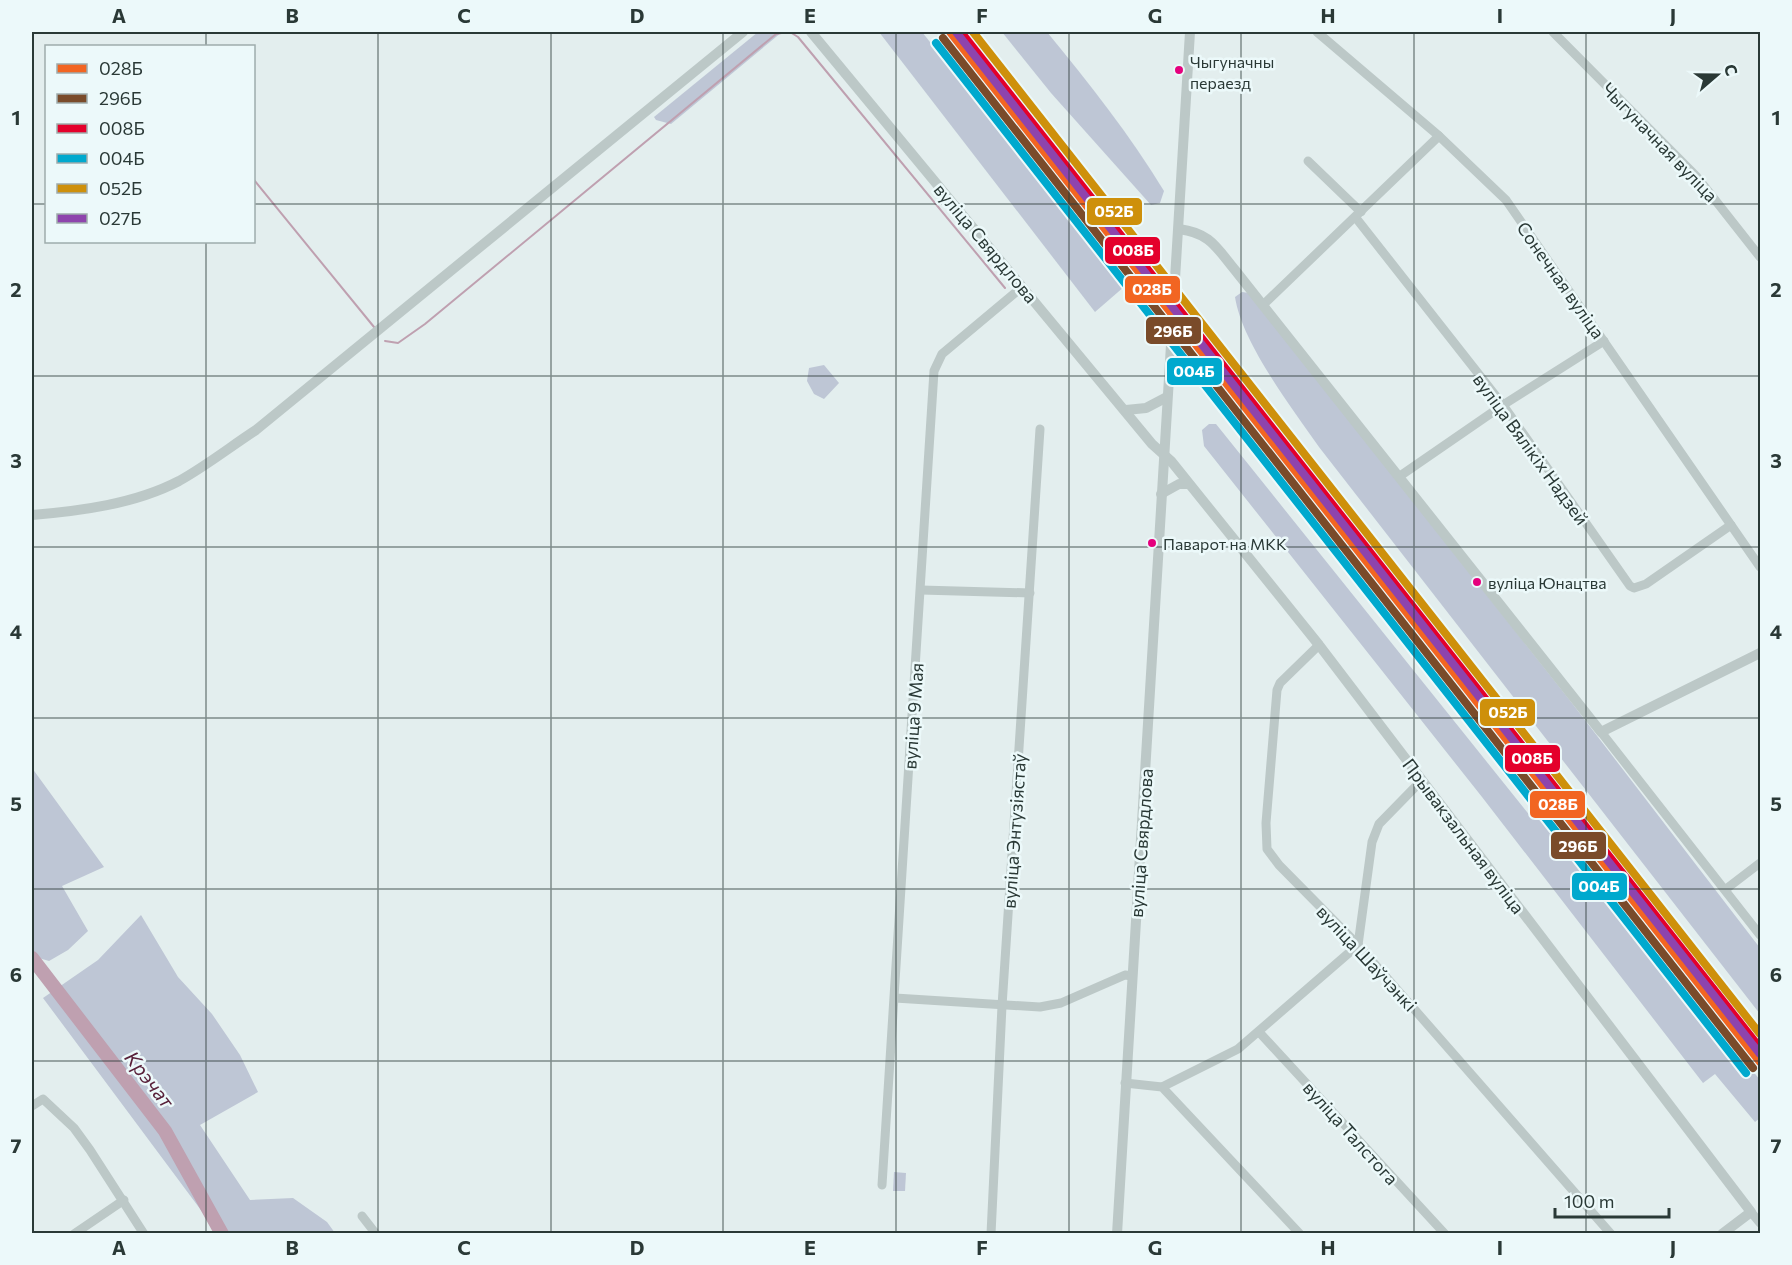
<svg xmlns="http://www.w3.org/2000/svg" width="1792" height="1265" font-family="Commissioner,sans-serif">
  <rect width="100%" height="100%" fill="#e3eeee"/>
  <g fill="#bec6d5">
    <polygon points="758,32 782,32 671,124 656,120 654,117"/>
    <polygon points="879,32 922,32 1125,286 1095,312"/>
    <path d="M 1002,32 L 1047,32 C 1089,83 1130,135 1164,191 L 1160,203 L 1151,205 L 1051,93 Z"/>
    <path d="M 1242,292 L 1249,293 L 1568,698 L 1760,948 L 1760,1014 L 1319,447 C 1292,408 1242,343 1235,297 Z"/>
    <polygon points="824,365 839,383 824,399 814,394 807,381 809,368"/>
    <polygon points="1209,424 1216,424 1531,817 1550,817 1760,1080 1760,1118 1755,1122 1715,1074 1703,1083 1482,797 1204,446 1202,430"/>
    <polygon points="32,768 104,867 62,886 88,931 68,950 49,961 32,956"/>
    <polygon points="141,915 178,977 212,1014 240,1055 258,1092 200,1125 250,1200 293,1198 327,1222 335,1233 218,1233 43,998 98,960"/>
    <polygon points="894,1172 906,1173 905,1191 893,1191"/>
  </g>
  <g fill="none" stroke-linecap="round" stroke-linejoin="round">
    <g stroke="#bfa0b0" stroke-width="2">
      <polyline points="790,32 798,37 1005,288"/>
      <polyline points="254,180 374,327"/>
      <polyline points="385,341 398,343 425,324 776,34 787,32"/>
    </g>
    <polyline stroke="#bfa0b0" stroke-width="14" points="32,958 165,1131 222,1234"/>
    <g stroke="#bcc8c7" stroke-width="9">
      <polyline points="1317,32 1439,136 1506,200 1760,567"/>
      <polyline points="1553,32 1697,177 1760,257"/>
      <polyline points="1308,161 1361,212"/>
      <polyline points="1356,218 1503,405 1630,586 1634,588 1646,584 1731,525"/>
      <polyline points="1263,305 1439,136"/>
      <polyline points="1400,476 1503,405 1604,341"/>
      <polyline points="921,590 1030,593"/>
      <polyline points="1319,645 1280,683 1277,690 1266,823 1267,849 1279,865 1358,945 1611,1234"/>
      <polyline points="1601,732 1760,935"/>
      <polyline points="1726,889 1760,863"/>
      <polyline points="895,998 1040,1007 1061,1003 1125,975 1132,976"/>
      <polyline points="1259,1032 1445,1234"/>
      <polyline points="1125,1083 1162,1087 1300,1234"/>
      <polyline points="1162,1087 1238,1049 1358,945 1372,842 1379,824 1422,780"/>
      <polyline points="32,1106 43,1099 74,1128 90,1150 144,1234"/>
      <polyline points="882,1185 934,371 942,354 1022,287"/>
      <polyline points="1751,1212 1760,1223"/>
      <polyline points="362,1216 376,1234"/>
      <polyline points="74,1234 124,1200"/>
      <polyline points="991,1234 1002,1006 1040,429"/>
    </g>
    <g stroke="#bcc8c7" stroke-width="10">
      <polyline points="811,32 1152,444 1171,461 1319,645 1751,1212 1722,1234"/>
      <path d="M 1179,229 C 1210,233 1216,247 1235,270 L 1601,732 L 1760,653"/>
      <polyline points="1126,410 1146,408 1167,397"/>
      <polyline points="1161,494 1179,484 1188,484"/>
      <path d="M 32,515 C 80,511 135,504 179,481 C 206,466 230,447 256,430 L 743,32"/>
      <polyline points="1117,1234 1190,32"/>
    </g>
    <g stroke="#ecf9fa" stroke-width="12">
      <polyline id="rail-1" points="950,32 1760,1062"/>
    </g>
    <g stroke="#ecf9fa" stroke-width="12">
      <polyline id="rail-2" points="943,38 1753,1068"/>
    </g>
    <g stroke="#ecf9fa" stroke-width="12">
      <polyline id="rail-3" points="961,32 1760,1048"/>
    </g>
    <g stroke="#ecf9fa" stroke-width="12">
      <polyline id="rail-4" points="936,43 1746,1073"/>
    </g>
    <g stroke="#ecf9fa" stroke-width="12">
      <polyline id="rail-5" points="973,32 1760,1034"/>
    </g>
    <g stroke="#ecf9fa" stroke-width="12">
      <polyline id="rail-6" points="956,32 1760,1054"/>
    </g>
    <use href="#rail-1" stroke="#f26522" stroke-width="8"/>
    <use href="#rail-2" stroke="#7a4b2a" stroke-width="8"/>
    <use href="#rail-3" stroke="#e4002b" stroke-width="8"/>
    <use href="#rail-4" stroke="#00a9ce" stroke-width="8"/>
    <use href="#rail-5" stroke="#ce900b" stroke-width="8"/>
    <use href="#rail-6" stroke="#8e44ad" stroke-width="8"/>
  </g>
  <path fill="none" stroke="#2a3936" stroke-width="1.5" stroke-opacity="0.55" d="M 206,32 L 206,46M 378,32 L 378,1234M 551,32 L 551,1234M 723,32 L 723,1234M 896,32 L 896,1234M 1069,32 L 1069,1234M 1241,32 L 1241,1234M 1414,32 L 1414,1234M 1586,32 L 1586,1234M 32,204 L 46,204M 254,204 L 1760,204M 206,242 L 206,1234M 32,376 L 1760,376M 32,547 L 1760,547M 32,718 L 1760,718M 32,889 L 1760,889M 32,1061 L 1760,1061"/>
  <g fill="#e5007d" stroke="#ecf9fa" stroke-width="2">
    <circle cx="1179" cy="70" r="5"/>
    <circle cx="1152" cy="543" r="5"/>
    <circle cx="1477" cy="582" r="5"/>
  </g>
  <g text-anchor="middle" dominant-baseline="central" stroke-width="5" stroke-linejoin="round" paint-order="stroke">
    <g font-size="16" fill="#2a3936" stroke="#ecf9fa" text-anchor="start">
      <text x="1190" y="61">Чыгуначны<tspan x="1190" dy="21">пераезд</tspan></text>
      <text x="1163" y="543">Паварот на МКК</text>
      <text x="1488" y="582">вуліца Юнацтва</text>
    </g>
    <g font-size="18" fill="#2a3936" stroke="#ecf9fa">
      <text transform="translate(1660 142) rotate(46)">Чыгуначная вуліца</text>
      <text transform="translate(986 243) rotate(50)">вуліца Свярдлова</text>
      <text transform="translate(1561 280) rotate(55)">Сонечная вуліца</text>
      <text transform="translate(1531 449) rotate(54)">вуліца Вялікіх Надзей</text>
      <text transform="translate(913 716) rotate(-86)">вуліца 9 Мая</text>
      <text transform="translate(1014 831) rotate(-86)">вуліца Энтузіястаў</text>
      <text transform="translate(1464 836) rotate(53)">Прывакзальная вуліца</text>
      <text transform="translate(1141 843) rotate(-86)">вуліца Свярдлова</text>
      <text transform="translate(1367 958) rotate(47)">вуліца Шаўчэнкі</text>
      <text transform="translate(1351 1133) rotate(48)">вуліца Талстога</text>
    </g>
    <g font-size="20" font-style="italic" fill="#59213a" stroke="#ecf9fa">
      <text transform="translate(150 1079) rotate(52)">Крэчат</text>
    </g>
  </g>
  <g stroke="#ecf9fa" stroke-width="2">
    <rect x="1086" y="197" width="57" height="29" rx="6" fill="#ce900b"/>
    <rect x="1104" y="236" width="57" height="29" rx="6" fill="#e4002b"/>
    <rect x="1124" y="275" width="57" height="29" rx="6" fill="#f26522"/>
    <rect x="1145" y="316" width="57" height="29" rx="6" fill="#7a4b2a"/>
    <rect x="1166" y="357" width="57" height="29" rx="6" fill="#00a9ce"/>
    <rect x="1479" y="698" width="57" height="29" rx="6" fill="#ce900b"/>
    <rect x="1504" y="744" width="57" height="29" rx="6" fill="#e4002b"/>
    <rect x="1529" y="790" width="57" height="29" rx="6" fill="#f26522"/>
    <rect x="1550" y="831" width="57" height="29" rx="6" fill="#7a4b2a"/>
    <rect x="1571" y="872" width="57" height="29" rx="6" fill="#00a9ce"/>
  </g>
  <g font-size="16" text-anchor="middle" font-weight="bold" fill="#fff">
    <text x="1114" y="217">052Б</text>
    <text x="1133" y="256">008Б</text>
    <text x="1152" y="295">028Б</text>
    <text x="1173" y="337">296Б</text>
    <text x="1194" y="377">004Б</text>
    <text x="1508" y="718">052Б</text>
    <text x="1532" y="764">008Б</text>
    <text x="1558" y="810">028Б</text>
    <text x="1578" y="852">296Б</text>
    <text x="1599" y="892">004Б</text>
  </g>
  <rect width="1792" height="1265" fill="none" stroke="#ecf9fa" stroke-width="66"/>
  <rect x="45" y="45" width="210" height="198" fill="#ecf9fa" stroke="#9eacac" stroke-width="1.5"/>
  <rect x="57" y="64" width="30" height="9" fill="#f26522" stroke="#9eacac" stroke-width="1.5"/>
  <text x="99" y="75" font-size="18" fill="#2a3936">028Б</text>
  <rect x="57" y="94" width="30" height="9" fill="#7a4b2a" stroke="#9eacac" stroke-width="1.5"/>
  <text x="99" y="105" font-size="18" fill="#2a3936">296Б</text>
  <rect x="57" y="124" width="30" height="9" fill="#e4002b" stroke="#9eacac" stroke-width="1.5"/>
  <text x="99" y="135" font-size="18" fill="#2a3936">008Б</text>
  <rect x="57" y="154" width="30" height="9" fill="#00a9ce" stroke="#9eacac" stroke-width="1.5"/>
  <text x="99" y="165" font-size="18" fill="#2a3936">004Б</text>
  <rect x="57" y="184" width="30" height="9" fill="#ce900b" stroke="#9eacac" stroke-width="1.5"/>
  <text x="99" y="195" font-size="18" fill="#2a3936">052Б</text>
  <rect x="57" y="214" width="30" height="9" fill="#8e44ad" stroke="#9eacac" stroke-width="1.5"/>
  <text x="99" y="225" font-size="18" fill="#2a3936">027Б</text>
  <g transform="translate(1717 75) rotate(70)" stroke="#ecf9fa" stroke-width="4.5" paint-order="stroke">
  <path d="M0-4.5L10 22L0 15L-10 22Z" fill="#2a3936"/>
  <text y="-9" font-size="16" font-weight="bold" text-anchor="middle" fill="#2a3936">С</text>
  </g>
  <path d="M1555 1208v9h114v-9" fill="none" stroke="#2a3936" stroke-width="3"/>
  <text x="1564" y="1208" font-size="18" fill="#2a3936" stroke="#ecf9fa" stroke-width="4.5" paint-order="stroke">100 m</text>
  <rect x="33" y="33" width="1726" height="1199" fill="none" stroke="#2a3936" stroke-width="2"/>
  <g font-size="20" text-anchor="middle" font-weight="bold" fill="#2a3936">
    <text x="119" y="23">A</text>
    <text x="292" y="23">B</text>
    <text x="464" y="23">C</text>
    <text x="637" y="23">D</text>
    <text x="810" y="23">E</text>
    <text x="982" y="23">F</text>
    <text x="1155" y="23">G</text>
    <text x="1328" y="23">H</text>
    <text x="1500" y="23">I</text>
    <text x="1673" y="23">J</text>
    <text x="16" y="125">1</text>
    <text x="1776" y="125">1</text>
    <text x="16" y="297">2</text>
    <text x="1776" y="297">2</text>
    <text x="16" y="468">3</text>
    <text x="1776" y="468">3</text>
    <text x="16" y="639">4</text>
    <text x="1776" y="639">4</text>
    <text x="16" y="811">5</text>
    <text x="1776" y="811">5</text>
    <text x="16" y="982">6</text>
    <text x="1776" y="982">6</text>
    <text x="16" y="1153">7</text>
    <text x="1776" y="1153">7</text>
    <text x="119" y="1255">A</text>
    <text x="292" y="1255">B</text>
    <text x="464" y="1255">C</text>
    <text x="637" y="1255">D</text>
    <text x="810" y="1255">E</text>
    <text x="982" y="1255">F</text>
    <text x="1155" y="1255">G</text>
    <text x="1328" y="1255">H</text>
    <text x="1500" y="1255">I</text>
    <text x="1673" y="1255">J</text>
  </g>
</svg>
